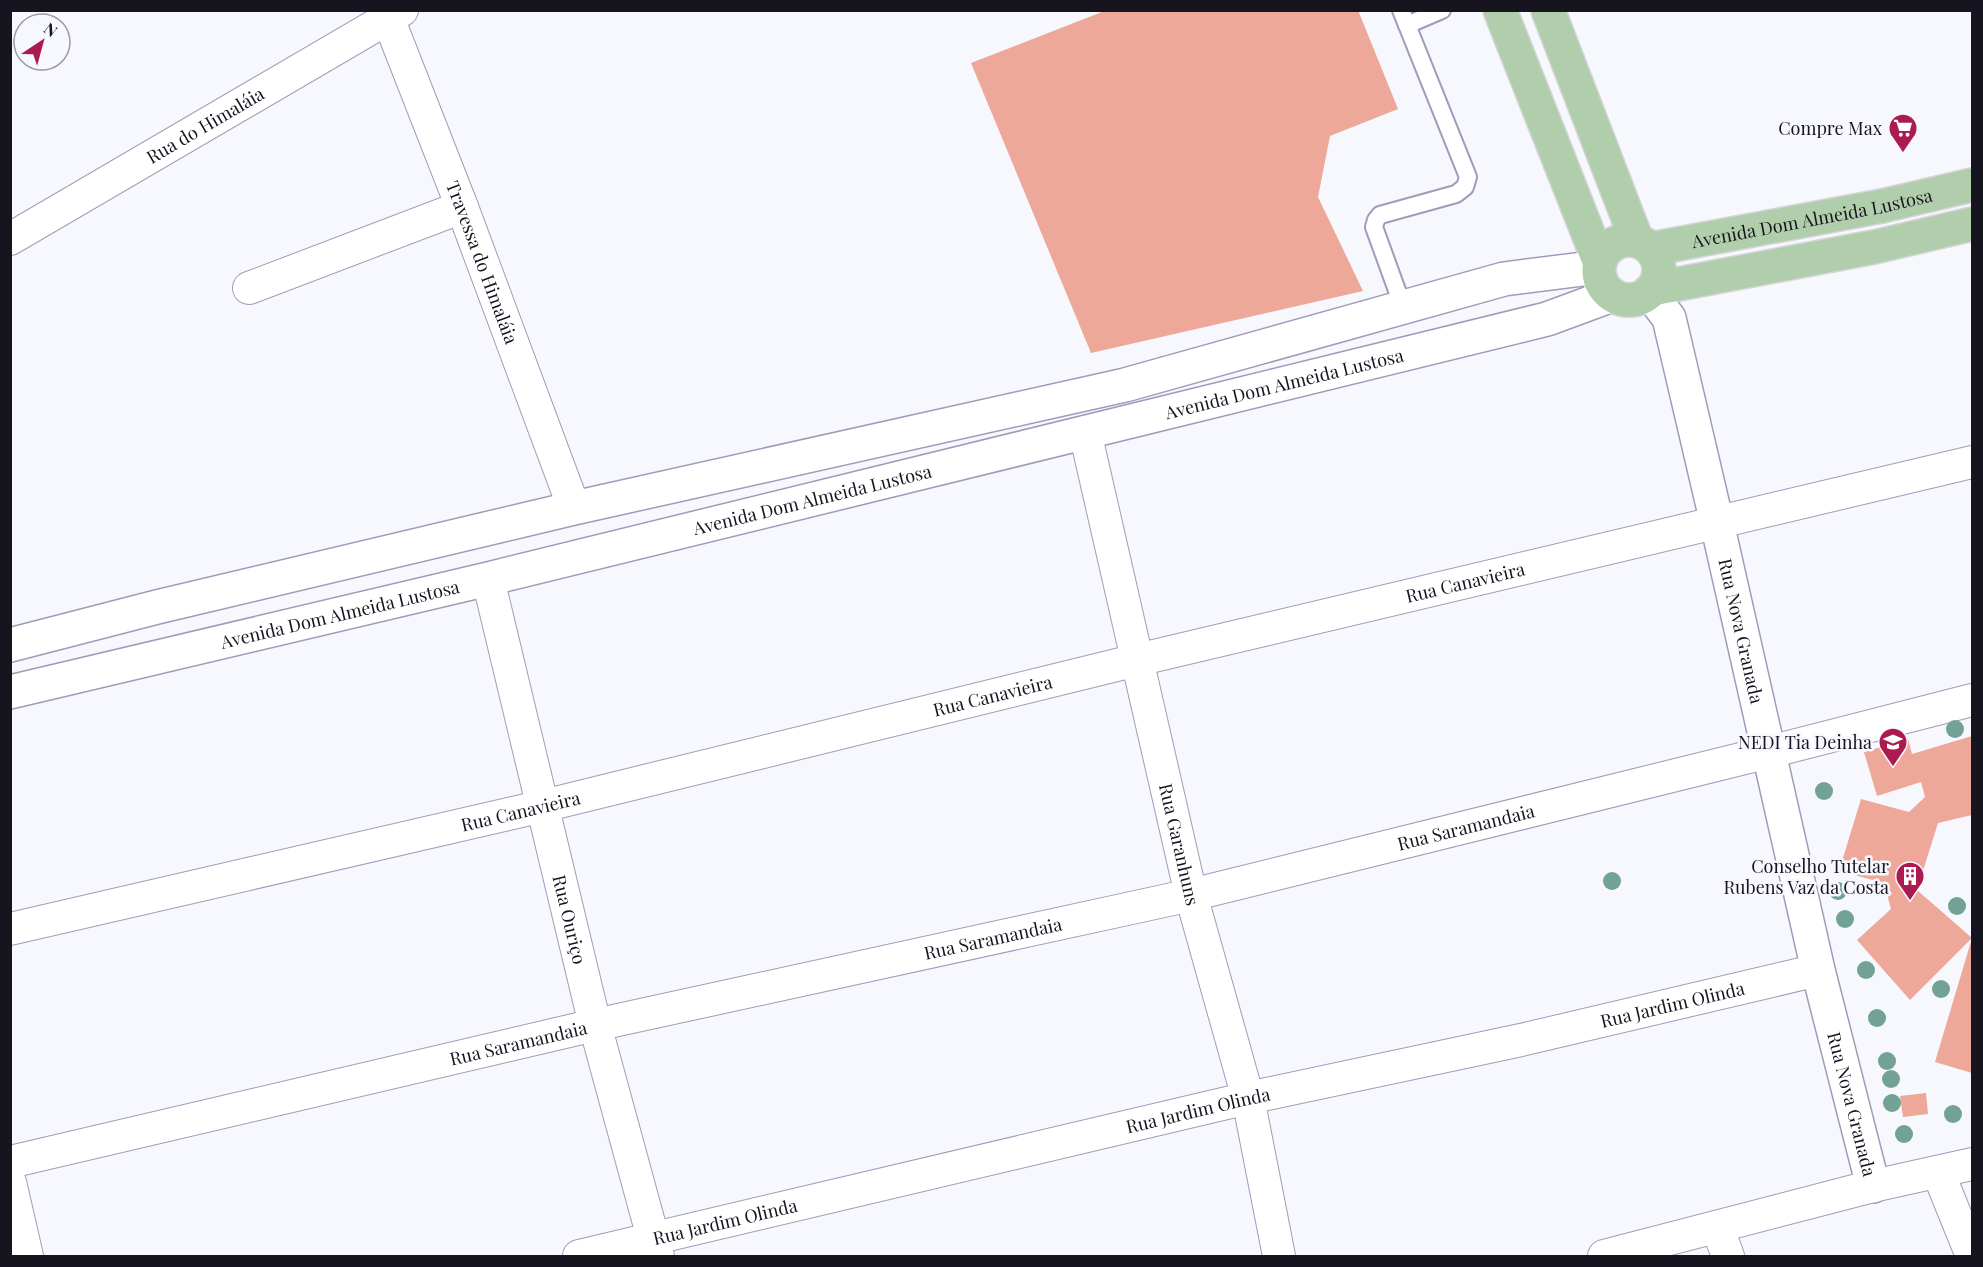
<svg xmlns="http://www.w3.org/2000/svg" width="1983" height="1267" font-family="'Playfair Display',serif">
  <rect width="100%" height="100%" fill="#f7f7fe"/>
  <g fill="#eda899">
    <polygon points="1107,10 1358,10 1398,109 1330,136 1318,197 1363,291 1091,353 971,63"/>
    <polygon points="1972,736 1972,815 1938,823 1917,890 1972,938 1972,1073 1935,1062 1972,938 1910,1000 1857,940 1891,909 1884,883 1839,871 1861,799 1909,812 1925,797 1921,782 1877,796 1864,752 1908,739 1912,754"/>
    <polygon points="1926,1093 1928,1114 1903,1117 1900,1096"/>
  </g>
  <g fill="none" stroke-linecap="round" stroke-linejoin="round">
    <g stroke="#a09bbb" stroke-width="20">
      <g id="lane">
        <polyline points="1401,10 1468,177 1465,187 1456,194 1380,215 1376,220 1374,227 1403,307"/>
        <polyline points="1407,25 1442,10"/>
      </g>
    </g>
    <g stroke="#a09bbb" stroke-width="34">
      <g id="street">
        <path id="s1" d="M 388,18 L 462,207 L 574,508"/>
        <path id="s2" d="M 10,239 L 402,10"/>
        <polyline points="249,288 462,207"/>
        <path id="s3" d="M 1085,432 L 1191,895 L 1248,1098 L 1279,1256"/>
        <path id="s4" d="M 488,579 L 595,1025 L 658,1256"/>
        <path id="s5" d="M 10,929 L 543,806 L 1137,660 L 1972,462"/>
        <path id="s6" d="M 10,1162 L 595,1025 L 1191,895 L 1769,752 L 1972,700"/>
        <polyline points="1938,1172 1972,1256"/>
        <polyline points="10,1182 27,1256"/>
        <polyline points="1717,1227 1728,1256"/>
        <path id="s7" d="M 579,1256 L 1248,1098 L 1521,1040 L 1818,970"/>
        <polyline points="1604,1256 1873,1186 1972,1164"/>
      </g>
    </g>
    <g stroke="#a09bbb" stroke-width="36">
      <g id="secondary">
        <path id="s8" d="M 1649,292 L 1669,318 L 1717,523 L 1818,970 L 1873,1186"/>
        <polyline points="10,645 157,607 574,508 1125,385 1504,279 1599,267"/>
        <path id="s9" d="M 10,692 L 488,579 L 1547,319 L 1612,295"/>
      </g>
    </g>
    <g stroke="#d5d5d7" stroke-width="36">
      <g id="primary">
        <polyline points="1500,10 1599,261"/>
        <polyline points="1548,10 1637,241"/>
        <circle cx="1629" cy="270" r="30"/>
        <path id="s10" d="M 1651,249 L 1882,206 L 1972,185"/>
        <polyline points="1652,289 1874,247 1972,224"/>
      </g>
    </g>
    <use href="#lane" stroke="#fff" stroke-width="16"/>
    <use href="#street" stroke="#fff" stroke-width="32"/>
    <use href="#secondary" stroke="#fff" stroke-width="33"/>
    <use href="#primary" stroke="#b0ceac" stroke-width="33"/>
  </g>
  <g fill="#71a294">
    <circle cx="1955" cy="729" r="9"/>
    <circle cx="1824" cy="791" r="9"/>
    <circle cx="1612" cy="881" r="9"/>
    <circle cx="1838" cy="891" r="9"/>
    <circle cx="1957" cy="906" r="9"/>
    <circle cx="1845" cy="919" r="9"/>
    <circle cx="1866" cy="970" r="9"/>
    <circle cx="1941" cy="989" r="9"/>
    <circle cx="1877" cy="1018" r="9"/>
    <circle cx="1887" cy="1061" r="9"/>
    <circle cx="1891" cy="1079" r="9"/>
    <circle cx="1892" cy="1103" r="9"/>
    <circle cx="1953" cy="1114" r="9"/>
    <circle cx="1904" cy="1134" r="9"/>
  </g>
  <defs>
    <g id="supermarket-pin" transform="scale(1.5)"><path d="M0 17L-7.5 6A9.5 9.5 0 1 1 7.5 6Z" fill="#ac1b4f" stroke="#f7f7fe"/><path d="M-6-5.5h2.5l.6 2H6L4.5 2H-2.5L-4.4-4H-6ZM-1.5 3.2a1.3 1.3 0 1 0 .1 0ZM3 3.2a1.3 1.3 0 1 0 .1 0Z" fill="#fff"/></g>
    <g id="school-pin" transform="scale(1.5)"><path d="M0 17L-7.5 6A9.5 9.5 0 1 1 7.5 6Z" fill="#ac1b4f" stroke="#f7f7fe"/><path d="M0-5L7-2L0 1L-7-2ZM-4 1L0 2.5L4 1V4Q0 6-4 4Z" fill="#fff"/></g>
    <g id="building-pin" transform="scale(1.5)"><path d="M0 17L-7.5 6A9.5 9.5 0 1 1 7.5 6Z" fill="#ac1b4f" stroke="#f7f7fe"/><path d="M-4-6H4V6H1V3H-1V6H-4ZM-2.5-4.3h1.7v1.8h-1.7ZM.8-4.3h1.7v1.8H.8ZM-2.5-1h1.7V.8h-1.7ZM.8-1h1.7V.8H.8Z" fill="#fff"/></g>
  </defs>
  <g fill-rule="evenodd">
    <use href="#supermarket-pin" x="1903" y="128"/>
    <use href="#school-pin" x="1893" y="742"/>
    <use href="#building-pin" x="1910" y="876"/>
  </g>
  <g text-anchor="middle" dominant-baseline="central" stroke-width="5" stroke-linejoin="round" paint-order="stroke">
    <g font-size="18" fill="#16141f" stroke="#f7f7fe">
      <text stroke="none"><textPath href="#s2" startOffset="226">Rua do Himaláia</textPath></text>
      <text stroke="none"><textPath href="#s10" startOffset="164">Avenida Dom Almeida Lustosa</textPath></text>
      <text stroke="none"><textPath href="#s1" startOffset="262">Travessa do Himaláia</textPath></text>
      <text stroke="none"><textPath href="#s9" startOffset="1311">Avenida Dom Almeida Lustosa</textPath></text>
      <text stroke="none"><textPath href="#s9" startOffset="825">Avenida Dom Almeida Lustosa</textPath></text>
      <text stroke="none"><textPath href="#s5" startOffset="1496">Rua Canavieira</textPath></text>
      <text stroke="none"><textPath href="#s9" startOffset="339">Avenida Dom Almeida Lustosa</textPath></text>
      <text stroke="none"><textPath href="#s8" startOffset="354">Rua Nova Granada</textPath></text>
      <text stroke="none"><textPath href="#s5" startOffset="1010">Rua Canavieira</textPath></text>
      <text stroke="none"><textPath href="#s5" startOffset="524">Rua Canavieira</textPath></text>
      <text stroke="none"><textPath href="#s6" startOffset="1494">Rua Saramandaia</textPath></text>
      <text stroke="none"><textPath href="#s3" startOffset="423">Rua Garanhuns</textPath></text>
      <text stroke="none"><textPath href="#s4" startOffset="350">Rua Ouriço</textPath></text>
      <text stroke="none"><textPath href="#s6" startOffset="1008">Rua Saramandaia</textPath></text>
      <text stroke="none"><textPath href="#s7" startOffset="1122">Rua Jardim Olinda</textPath></text>
      <text stroke="none"><textPath href="#s6" startOffset="522">Rua Saramandaia</textPath></text>
      <text stroke="none"><textPath href="#s8" startOffset="840">Rua Nova Granada</textPath></text>
      <text stroke="none"><textPath href="#s7" startOffset="636">Rua Jardim Olinda</textPath></text>
      <text stroke="none"><textPath href="#s7" startOffset="150">Rua Jardim Olinda</textPath></text>
    </g>
    <g font-size="18" fill="#16141f" stroke="#f7f7fe" text-anchor="end">
      <text x="1882" y="128">Compre Max</text>
      <text x="1872" y="742">NEDI Tia Deinha</text>
      <text x="1889" y="866">Conselho Tutelar<tspan x="1889" dy="21">Rubens Vaz da Costa</tspan></text>
    </g>
  </g>
  <rect width="1983" height="1267" fill="none" stroke="#16141f" stroke-width="24"/>
  <g transform="translate(42 42) rotate(36)"><circle r="28" fill="#f7f7fe" stroke="#9d9ca5" stroke-width="1.5"/>
  <path d="M0-4.5L10 22L0 15L-10 22Z" fill="#ac1b4f"/>
  <text y="-9" font-size="16" font-weight="bold" text-anchor="middle" fill="#16141f">N</text>
  </g>
</svg>
